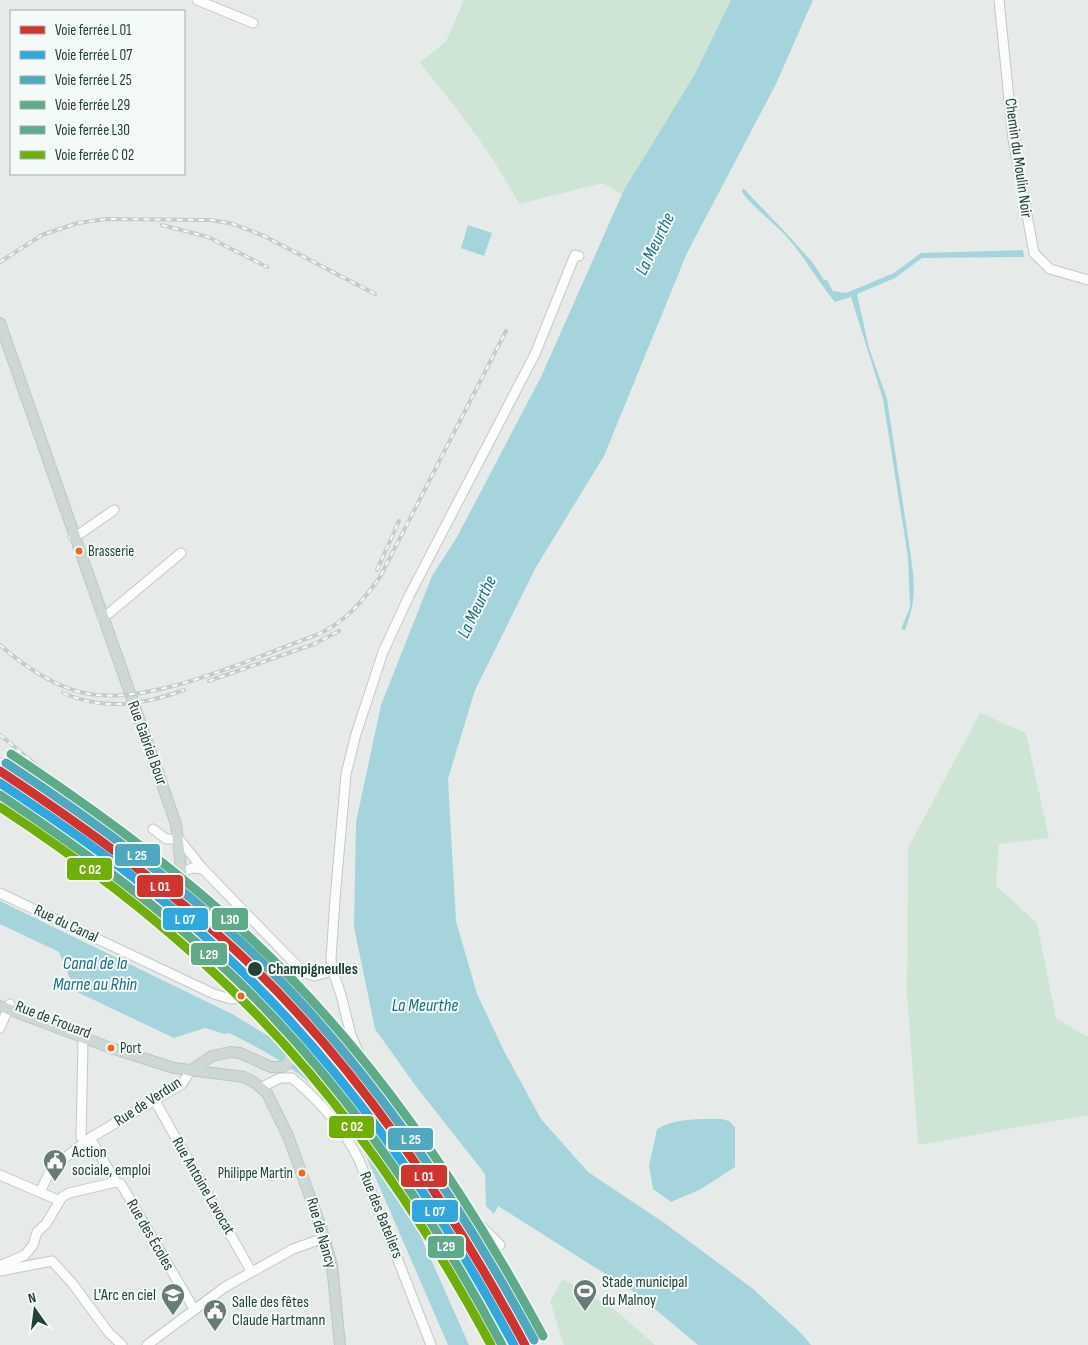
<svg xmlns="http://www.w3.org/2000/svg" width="1088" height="1345" font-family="'Sofia Sans Condensed',sans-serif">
  <rect width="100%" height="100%" fill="#e6ebe9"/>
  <g fill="#cee5d5">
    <path d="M 464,0 L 803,0 L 658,217 L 603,183 L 519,204 C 492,152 456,108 420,63 L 446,41 Z"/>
    <polygon points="980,713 1026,733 1049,838 999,844 996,886 1037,923 1056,1018 1088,1037 1088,1115 918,1145 907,994 908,848"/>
    <polygon points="563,1279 615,1310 655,1345 564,1345 550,1301"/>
  </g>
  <g fill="#a5d4dc">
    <polygon points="731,0 813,0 776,84 687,253 604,456 536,567 475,690 448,779 456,921 477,994 505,1053 541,1119 588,1172 663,1222 752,1288 802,1334 811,1345 698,1345 637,1294 498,1206 494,1214 486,1206 485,1174 418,1089 375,1029 354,927 356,822 381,705 432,576 457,537 541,377 624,190 695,74"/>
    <path d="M 743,188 L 787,234 L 813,263 L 824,280 L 827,280 L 833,291 L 846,293 L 894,273 L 921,253 L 1023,250 L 1024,257 L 922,258 L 895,278 L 857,294 L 869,348 L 887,399 L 911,557 C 915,585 916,603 905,630 L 901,629 L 910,607 L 908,557 L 883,399 L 851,297 L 835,302 C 817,281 805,257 786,236 C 772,221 752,207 742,192 Z"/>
    <polygon points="468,225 492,233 484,256 461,248"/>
    <path d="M 0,901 L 234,1015 L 303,1057 L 316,1063 L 333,1077 L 377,1138 L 469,1345 L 448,1345 L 367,1158 C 330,1092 297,1066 229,1033 L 225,1034 L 205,1028 L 174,1038 L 75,991 L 59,952 L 0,924 Z"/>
    <path d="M 721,1119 L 729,1121 L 735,1127 L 735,1167 L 701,1189 L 671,1202 L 653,1189 L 649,1166 L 657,1129 C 675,1118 700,1119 721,1119 Z"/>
  </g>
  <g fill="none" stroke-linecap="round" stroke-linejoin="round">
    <g stroke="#c3c8c6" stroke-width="11">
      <g id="minor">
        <polyline points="197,0 253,23"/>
        <polyline points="999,0 1013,139 1034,253 1050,269 1088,280"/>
        <polyline points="73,536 81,533 114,510"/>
        <polyline points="102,617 108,614 181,553"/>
        <polyline points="153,829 166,839 179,839 203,869 303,972 314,976 333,971"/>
        <polyline points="182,872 192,868 203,869"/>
        <polyline points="0,893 214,994 231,999 243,998"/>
        <polyline points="0,1028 10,1004"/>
        <path d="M 262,1087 L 280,1078 L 292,1078 C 320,1101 343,1127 359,1160 L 431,1345"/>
        <polyline points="155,1101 251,1271"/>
        <polyline points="90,1138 116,1182 121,1184 194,1309"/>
        <polyline points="85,1144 81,1137 83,1043 86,1034"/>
        <polyline points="0,1175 58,1200"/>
        <polyline points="40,1192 51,1169 90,1138 182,1084 190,1071"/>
        <polyline points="500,1245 463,1208 366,1070 351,1035 341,995 333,971 331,959 335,899 346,774 356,734 383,652 409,596 535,354 575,255 579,256"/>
        <polyline points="2,1265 25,1255 33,1245 37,1232 46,1224 62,1197 69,1193 116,1182"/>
        <polyline points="0,1271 52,1261 72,1283 109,1333 122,1345"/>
        <polyline points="147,1345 225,1287 293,1249 324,1238"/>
      </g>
    </g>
    <g stroke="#bdc7c4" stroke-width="12">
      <g id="major">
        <polyline points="0,323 176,824 188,929 223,963 249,1006 261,1018 288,1031 296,1043 296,1050 287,1064 282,1067 271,1067 240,1053 230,1052 212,1056 190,1071"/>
        <polyline points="0,1006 111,1048 174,1068 244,1077 255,1083 267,1093 288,1136 321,1227 332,1265 340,1345"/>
      </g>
    </g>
    <use href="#minor" stroke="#fbfcfc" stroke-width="9"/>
    <use href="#major" stroke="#cdd7d4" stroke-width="10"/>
    <g stroke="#c7ccca" stroke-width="4">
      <g id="rail">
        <polyline points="162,225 208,237 267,267"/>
        <polyline points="0,262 42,235 78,223 106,219 211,220 233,224 264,236 375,294"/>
        <polyline points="377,570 399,521"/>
        <path d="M 0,645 C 24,666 56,688 89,694 C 153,705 252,658 314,636 C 344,624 362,602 380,577 L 506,331"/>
        <polyline points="209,681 314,644 339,631"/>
        <path d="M 63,693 C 104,711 143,705 184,690"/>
        <polyline points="0,735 113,828"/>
        <polyline points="0,759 109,833 151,865 238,940 309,1014 419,1162 460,1221 504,1294 526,1345"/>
      </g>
    </g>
    <use href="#rail" stroke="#f4faf7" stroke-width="2" stroke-dasharray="5.5" stroke-linecap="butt"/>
    <g stroke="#f4faf7" stroke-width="12">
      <path id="rail-1" d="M 0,771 C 82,825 161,882 233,948 C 354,1060 448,1201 525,1345"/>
    </g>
    <g stroke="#f4faf7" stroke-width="12">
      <path id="rail-2" d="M 0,783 C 80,836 158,891 227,957 C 345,1068 438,1203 514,1345"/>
    </g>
    <g stroke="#f4faf7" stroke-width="12">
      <path id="rail-3" d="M 6,763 C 88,817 167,874 240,941 C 361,1054 456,1195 534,1340"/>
    </g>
    <g stroke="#f4faf7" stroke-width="12">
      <path id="rail-4" d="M 0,795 C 77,846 151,900 219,963 C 335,1071 428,1206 502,1345"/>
    </g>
    <g stroke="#f4faf7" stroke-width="12">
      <path id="rail-5" d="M 11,754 C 94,809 174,867 246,934 C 369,1048 464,1189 543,1336"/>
    </g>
    <g stroke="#f4faf7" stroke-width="12">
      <path id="rail-6" d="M 0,807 C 75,856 147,910 212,971 C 326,1076 418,1209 491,1345"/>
    </g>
    <use href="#rail-1" stroke="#d1342d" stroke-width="9"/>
    <use href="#rail-2" stroke="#2ea8de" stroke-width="9"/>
    <use href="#rail-3" stroke="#4ea9be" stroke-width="9"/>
    <use href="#rail-4" stroke="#5dab88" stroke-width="9"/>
    <use href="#rail-5" stroke="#5dab88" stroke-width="9"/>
    <use href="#rail-6" stroke="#70af07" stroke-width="9"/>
  </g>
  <defs>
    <g id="civic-pin" transform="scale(1.25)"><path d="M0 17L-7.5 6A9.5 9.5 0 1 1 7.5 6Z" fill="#677c76" stroke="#f4faf7"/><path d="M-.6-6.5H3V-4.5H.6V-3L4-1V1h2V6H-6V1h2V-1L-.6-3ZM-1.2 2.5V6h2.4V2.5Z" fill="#fff"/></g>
    <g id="stadium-pin" transform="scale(1.25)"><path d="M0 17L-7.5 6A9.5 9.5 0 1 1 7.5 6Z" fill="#677c76" stroke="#f4faf7"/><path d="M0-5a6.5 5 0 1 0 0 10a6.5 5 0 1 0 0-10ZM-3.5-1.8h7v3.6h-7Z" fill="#fff"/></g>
    <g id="school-pin" transform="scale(1.25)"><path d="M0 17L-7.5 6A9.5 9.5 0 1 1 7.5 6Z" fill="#677c76" stroke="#f4faf7"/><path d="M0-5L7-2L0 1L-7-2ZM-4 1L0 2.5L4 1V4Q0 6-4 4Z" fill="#fff"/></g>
  </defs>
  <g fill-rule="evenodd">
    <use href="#civic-pin" x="55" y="1161"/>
    <use href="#stadium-pin" x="585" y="1291"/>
    <use href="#school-pin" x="173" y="1295"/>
    <use href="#civic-pin" x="215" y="1311"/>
  </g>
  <g fill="#f26522" stroke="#f4faf7" stroke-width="2">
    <circle cx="79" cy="551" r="4.5"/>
    <circle cx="241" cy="996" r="4.5"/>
    <circle cx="111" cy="1048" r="4.5"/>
    <circle cx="302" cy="1173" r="4.5"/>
  </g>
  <circle fill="#224138" stroke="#f4faf7" stroke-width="2" cx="255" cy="969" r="8"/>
  <g text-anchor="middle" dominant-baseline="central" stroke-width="4" stroke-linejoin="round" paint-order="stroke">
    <g font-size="15" fill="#224138" stroke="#f4faf7" text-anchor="start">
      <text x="88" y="551">Brasserie</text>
      <text x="120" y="1048">Port</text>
      <text x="293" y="1173" text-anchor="end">Philippe Martin</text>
    </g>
    <g font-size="16" fill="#224138" stroke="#f4faf7">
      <text transform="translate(1018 158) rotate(82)">Chemin du Moulin Noir</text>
      <text transform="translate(147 743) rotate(70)">Rue Gabriel Bour</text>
      <text transform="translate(66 924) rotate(25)">Rue du Canal</text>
      <text transform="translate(53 1020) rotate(21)">Rue de Frouard</text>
      <text transform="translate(148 1102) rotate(-33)">Rue de Verdun</text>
      <text transform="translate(203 1186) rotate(60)">Rue Antoine Lavocat</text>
      <text transform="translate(381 1215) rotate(68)">Rue des Bateliers</text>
      <text transform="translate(321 1233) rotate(74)">Rue de Nancy</text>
      <text transform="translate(150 1235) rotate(60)">Rue des Écoles</text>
    </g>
    <g font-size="16" font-weight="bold" fill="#224138" stroke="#f4faf7" text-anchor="start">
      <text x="268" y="969">Champigneulles</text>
    </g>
    <g font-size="16" fill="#224138" stroke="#f4faf7" text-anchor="start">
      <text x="72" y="1152">Action<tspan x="72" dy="18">sociale, emploi</tspan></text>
      <text x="602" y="1282">Stade municipal<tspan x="602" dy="18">du Malnoy</tspan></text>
      <text x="156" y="1295" text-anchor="end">L'Arc en ciel</text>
      <text x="232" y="1302">Salle des fêtes<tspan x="232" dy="18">Claude Hartmann</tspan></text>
    </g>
    <g font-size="18" font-style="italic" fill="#187081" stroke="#f4faf7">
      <text transform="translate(655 244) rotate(-64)">La Meurthe</text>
      <text transform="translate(477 607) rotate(-64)">La Meurthe</text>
      <text x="95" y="963">Canal de la<tspan x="95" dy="21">Marne au Rhin</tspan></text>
      <text x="425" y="1005">La Meurthe</text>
    </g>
  </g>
  <g stroke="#f4faf7" stroke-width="2">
    <rect x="114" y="843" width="47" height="24" rx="5" fill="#4ea9be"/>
    <rect x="66" y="857" width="47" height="24" rx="5" fill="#70af07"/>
    <rect x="136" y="874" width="48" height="24" rx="5" fill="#d1342d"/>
    <rect x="211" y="907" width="38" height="24" rx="5" fill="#5dab88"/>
    <rect x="162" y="907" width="47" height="24" rx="5" fill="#2ea8de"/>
    <rect x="190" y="942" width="38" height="24" rx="5" fill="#5dab88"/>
    <rect x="328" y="1115" width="47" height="24" rx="5" fill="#70af07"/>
    <rect x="387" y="1127" width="47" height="24" rx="5" fill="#4ea9be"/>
    <rect x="400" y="1164" width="48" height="24" rx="5" fill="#d1342d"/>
    <rect x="411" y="1199" width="48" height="24" rx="5" fill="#2ea8de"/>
    <rect x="427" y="1235" width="38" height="24" rx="5" fill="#5dab88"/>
  </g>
  <g font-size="14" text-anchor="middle" font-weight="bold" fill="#fff">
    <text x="137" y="860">L 25</text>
    <text x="90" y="874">C 02</text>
    <text x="160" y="891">L 01</text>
    <text x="230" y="924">L30</text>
    <text x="185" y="924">L 07</text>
    <text x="209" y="959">L29</text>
    <text x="352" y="1131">C 02</text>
    <text x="411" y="1144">L 25</text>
    <text x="424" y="1181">L 01</text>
    <text x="435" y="1216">L 07</text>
    <text x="446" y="1251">L29</text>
  </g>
  <rect x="10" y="10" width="175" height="165" fill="#f4faf7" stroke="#a0b0ab"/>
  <rect x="20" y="26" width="25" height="8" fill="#d1342d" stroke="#a0b0ab"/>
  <text x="55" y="35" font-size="15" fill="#224138">Voie ferrée L 01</text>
  <rect x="20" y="51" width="25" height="8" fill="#2ea8de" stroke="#a0b0ab"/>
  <text x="55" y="60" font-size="15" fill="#224138">Voie ferrée L 07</text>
  <rect x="20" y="76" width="25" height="8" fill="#4ea9be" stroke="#a0b0ab"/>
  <text x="55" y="85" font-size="15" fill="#224138">Voie ferrée L 25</text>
  <rect x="20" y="101" width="25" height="8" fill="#5dab88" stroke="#a0b0ab"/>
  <text x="55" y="110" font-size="15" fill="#224138">Voie ferrée L29</text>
  <rect x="20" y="126" width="25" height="8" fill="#5dab88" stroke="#a0b0ab"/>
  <text x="55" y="135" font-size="15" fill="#224138">Voie ferrée L30</text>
  <rect x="20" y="151" width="25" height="8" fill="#70af07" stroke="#a0b0ab"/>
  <text x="55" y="160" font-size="15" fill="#224138">Voie ferrée C 02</text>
  <g transform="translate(35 1310) rotate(346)" stroke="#f4faf7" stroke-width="4" paint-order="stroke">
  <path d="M0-4L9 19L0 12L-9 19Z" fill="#224138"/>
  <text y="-8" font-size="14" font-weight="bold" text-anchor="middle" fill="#224138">N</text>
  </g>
</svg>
